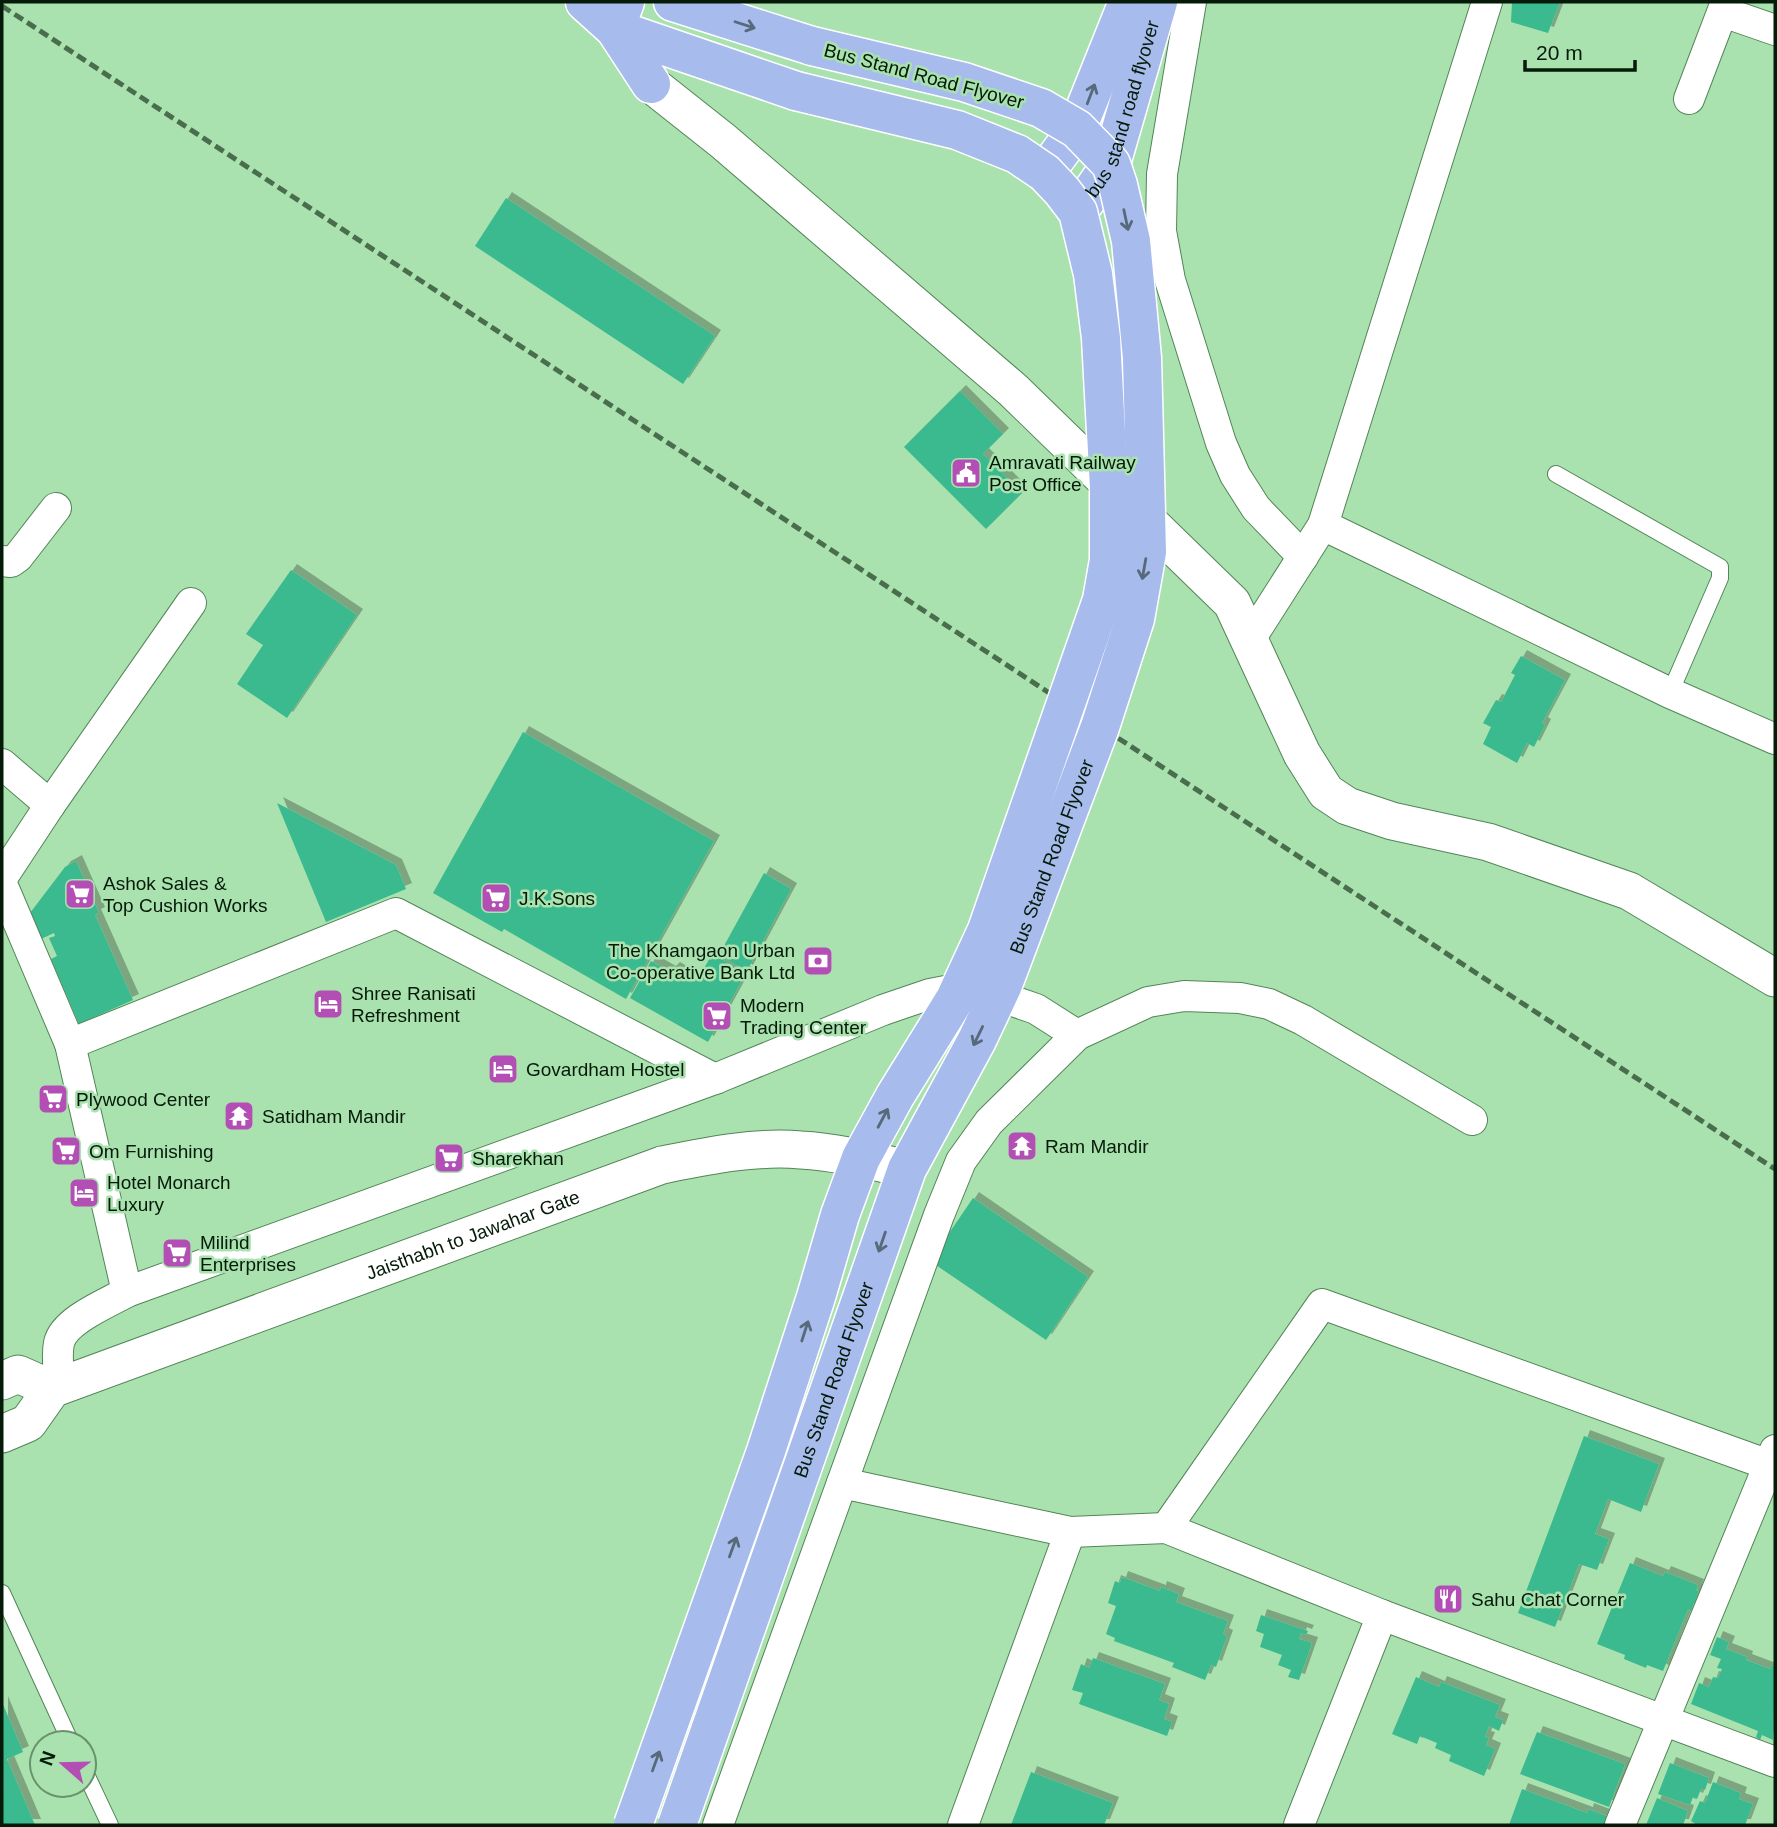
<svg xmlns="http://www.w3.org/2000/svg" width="1777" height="1827" font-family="Helvetica,sans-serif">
  <defs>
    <filter id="shadow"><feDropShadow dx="6" dy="-6" stdDeviation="0" flood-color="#0004"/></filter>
  </defs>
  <rect width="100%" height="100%" fill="#aae2af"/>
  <g fill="#3ab98f" filter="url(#shadow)">
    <polygon points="1512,2 1560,2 1548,33 1511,22"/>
    <polygon points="506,198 715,336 683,384 475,246"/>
    <polygon points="960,391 1003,434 983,454 1022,493 986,529 904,447"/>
    <polygon points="291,570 357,615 287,718 237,684 263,645 246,634"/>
    <polygon points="1521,656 1565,680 1542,723 1545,725 1534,747 1527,743 1517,763 1483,744 1491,727 1483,723 1496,700 1501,702 1515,675 1511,673"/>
    <polygon points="523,732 714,841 626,999 504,929 502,932 433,893"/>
    <polygon points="277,803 396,865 406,889 326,922"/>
    <polygon points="76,861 99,913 95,915 133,1000 79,1024 51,959 57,956 49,938 55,936 54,933 41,939 30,913 65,867"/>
    <polygon points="764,873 791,889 747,971 719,955"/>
    <polygon points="712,954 746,973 708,1042 630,998 651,961 670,972 674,968 697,981"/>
    <polygon points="973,1198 1088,1277 1046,1340 930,1261"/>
    <polygon points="1584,1436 1659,1464 1641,1512 1608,1499 1595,1534 1609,1539 1597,1570 1579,1564 1555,1627 1518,1613"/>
    <polygon points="1630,1563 1663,1576 1665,1572 1698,1585 1696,1590 1699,1591 1691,1611 1688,1609 1663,1671 1647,1665 1646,1668 1624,1659 1625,1655 1597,1644"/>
    <polygon points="1122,1577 1160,1591 1161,1587 1179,1594 1176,1602 1228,1621 1223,1634 1227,1636 1216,1667 1211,1665 1205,1680 1172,1667 1174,1663 1114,1641 1115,1638 1106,1634 1116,1606 1108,1603 1115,1581 1120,1583"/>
    <polygon points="1261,1615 1308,1631 1306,1635 1301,1633 1299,1639 1312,1643 1299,1680 1288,1677 1291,1670 1278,1665 1282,1655 1260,1647 1264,1634 1256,1631"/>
    <polygon points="1717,1637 1729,1642 1726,1649 1747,1657 1746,1660 1770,1669 1772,1665 1775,1667 1773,1740 1762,1735 1760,1740 1756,1737 1758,1731 1691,1704 1699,1683 1709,1687 1713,1677 1718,1678 1722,1669 1717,1668 1721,1659 1710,1655"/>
    <polygon points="1093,1658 1165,1684 1159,1700 1169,1704 1164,1719 1172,1722 1167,1736 1079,1704 1083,1693 1072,1690 1081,1664 1089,1668"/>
    <polygon points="1416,1677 1439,1687 1441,1682 1500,1705 1495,1717 1503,1720 1499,1731 1489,1726 1485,1737 1489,1738 1486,1745 1495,1749 1484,1776 1449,1761 1451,1755 1435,1748 1437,1743 1420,1736 1417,1744 1392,1734"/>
    <polygon points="2,1702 23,1752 7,1759 35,1825 2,1825"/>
    <polygon points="1537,1732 1625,1764 1609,1807 1520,1774"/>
    <polygon points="1670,1763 1709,1778 1705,1790 1701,1789 1697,1799 1693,1797 1690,1805 1658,1794"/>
    <polygon points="1031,1772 1113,1803 1104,1825 1011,1825"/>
    <polygon points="1713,1782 1741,1793 1739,1799 1753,1804 1745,1825 1697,1825 1691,1821 1700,1801 1705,1803"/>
    <polygon points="1522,1789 1587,1813 1588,1809 1609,1817 1606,1825 1509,1825"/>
    <polygon points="1657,1798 1688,1811 1683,1825 1646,1825"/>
  </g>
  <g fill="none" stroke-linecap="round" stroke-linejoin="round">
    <g stroke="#528557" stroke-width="18">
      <g id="service">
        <polyline points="1556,474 1720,567 1720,578 1670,693"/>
        <polyline points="2,1593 71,1743"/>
        <polyline points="84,1770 110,1825"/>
      </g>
    </g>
    <g stroke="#528557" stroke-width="32">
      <g id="minor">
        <polyline points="1191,2 1162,174 1161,231 1170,280 1221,443 1235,475 1256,508 1303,557"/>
        <polyline points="1723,12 1775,30"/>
        <polyline points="1689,99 1726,2"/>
        <polyline points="1323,525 1670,693 1775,739"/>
        <polyline points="2,561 11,562 18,557 56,508"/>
        <polyline points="1249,641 1323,525 1487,2"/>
        <polyline points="2,764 50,805"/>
        <polyline points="2,878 50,805 191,603"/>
        <polyline points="2,884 70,1044 127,1292 715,1079 883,1010 930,994 956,989 993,994 1036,1009 1077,1035"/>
        <polyline points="70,1044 396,913 715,1079"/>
        <path d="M 60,1387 C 59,1373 56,1357 59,1343 C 64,1320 108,1303 127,1292"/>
        <polyline points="842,1483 1070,1532 1166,1528 1382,1615 1775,1762"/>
        <polyline points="1166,1528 1322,1304 1769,1465"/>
        <polyline points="718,1825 939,1215 961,1161 989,1122 1077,1035 1148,1002 1184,996 1240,998 1269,1004 1303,1020 1472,1120"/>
        <polyline points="963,1825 1070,1532"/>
        <polyline points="1299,1825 1382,1615"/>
        <polyline points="1620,1825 1775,1450"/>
      </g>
    </g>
    <g stroke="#528557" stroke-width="39">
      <g id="tertiary">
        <polyline points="651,84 723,141 1013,390 1232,603 1302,754 1326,792 1347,806 1392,821 1488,842 1629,891 1775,978"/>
        <polyline points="2,1381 18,1374 52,1389"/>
        <path id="s1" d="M 2,1434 L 28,1423 L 52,1389 L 662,1165 C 707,1156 754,1146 801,1150 C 837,1152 872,1161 907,1169"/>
      </g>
    </g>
    <g stroke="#fff" stroke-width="41">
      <g id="primary">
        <polyline points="585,2 615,29 796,91"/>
        <polyline points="625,2 615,29 651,84"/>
        <polyline points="673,2 812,46"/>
        <polyline points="1045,173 1077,129 1128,2"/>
        <path id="s2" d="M 1078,212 L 1111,164 L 1158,2"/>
      </g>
    </g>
    <use href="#service" stroke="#fff" stroke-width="16"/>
    <use href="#minor" stroke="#fff" stroke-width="30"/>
    <use href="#tertiary" stroke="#fff" stroke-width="37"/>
    <use href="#primary" stroke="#a7bbec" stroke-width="38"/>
    <polyline stroke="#4a6d4e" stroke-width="5" stroke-dasharray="10 5" stroke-linecap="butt" points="2,6 1775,1169"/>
    <g stroke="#fff" stroke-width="41" stroke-linecap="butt">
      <g id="primary-bridge">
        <polyline points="633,1825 766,1451 816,1297 840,1215 861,1158 895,1096 955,999 987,930 1102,600 1109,560 1109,488 1101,338 1093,274 1078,212 1062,191 1045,173 1017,154 957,130 796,91"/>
        <path id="s3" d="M 677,1825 L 907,1169 L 977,1040 L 1002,987 L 1100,727 L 1135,619 L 1147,552 L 1142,358 L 1131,241 L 1118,185 L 1111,164 L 1077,129 L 1041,108 L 964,82 L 812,46"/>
      </g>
    </g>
    <use href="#primary-bridge" stroke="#a7bbec" stroke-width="38"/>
  </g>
  <defs><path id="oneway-shaft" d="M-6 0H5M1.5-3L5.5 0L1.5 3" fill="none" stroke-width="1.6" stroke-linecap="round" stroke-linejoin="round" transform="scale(1.75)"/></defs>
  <g stroke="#566a7a">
    <use href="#oneway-shaft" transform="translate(745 25) rotate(18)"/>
    <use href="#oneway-shaft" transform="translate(1091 94) rotate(-69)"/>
    <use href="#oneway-shaft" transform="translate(1126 220) rotate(78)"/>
    <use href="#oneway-shaft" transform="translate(1144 569) rotate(100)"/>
    <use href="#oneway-shaft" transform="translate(978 1036) rotate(116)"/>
    <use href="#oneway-shaft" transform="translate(883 1118) rotate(-62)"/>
    <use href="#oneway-shaft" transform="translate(882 1242) rotate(109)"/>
    <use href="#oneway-shaft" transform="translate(805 1331) rotate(-72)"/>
    <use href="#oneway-shaft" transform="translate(733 1547) rotate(-70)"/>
    <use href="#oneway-shaft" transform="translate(656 1761) rotate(-70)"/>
  </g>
  <defs>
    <g id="civic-square" transform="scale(1.575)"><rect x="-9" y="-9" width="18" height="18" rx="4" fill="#b24eb4" stroke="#aae2af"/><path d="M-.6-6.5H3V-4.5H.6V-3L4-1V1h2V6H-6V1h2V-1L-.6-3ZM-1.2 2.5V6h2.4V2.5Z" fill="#fff"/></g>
    <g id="supermarket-square" transform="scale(1.575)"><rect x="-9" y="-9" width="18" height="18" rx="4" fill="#b24eb4" stroke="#aae2af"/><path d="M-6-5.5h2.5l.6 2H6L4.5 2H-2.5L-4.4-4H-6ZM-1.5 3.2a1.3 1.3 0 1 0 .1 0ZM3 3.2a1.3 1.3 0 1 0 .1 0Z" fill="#fff"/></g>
    <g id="bank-square" transform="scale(1.575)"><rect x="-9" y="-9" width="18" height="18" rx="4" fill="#b24eb4" stroke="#aae2af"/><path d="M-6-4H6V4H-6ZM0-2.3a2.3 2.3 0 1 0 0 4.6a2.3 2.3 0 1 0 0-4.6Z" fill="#fff"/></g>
    <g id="hotel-square" transform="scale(1.575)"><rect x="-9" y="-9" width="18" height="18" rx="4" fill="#b24eb4" stroke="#aae2af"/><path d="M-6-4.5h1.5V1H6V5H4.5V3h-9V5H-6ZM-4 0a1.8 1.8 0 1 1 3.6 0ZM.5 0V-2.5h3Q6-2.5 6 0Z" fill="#fff"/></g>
    <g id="temple-square" transform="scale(1.575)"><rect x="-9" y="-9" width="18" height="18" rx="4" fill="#b24eb4" stroke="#aae2af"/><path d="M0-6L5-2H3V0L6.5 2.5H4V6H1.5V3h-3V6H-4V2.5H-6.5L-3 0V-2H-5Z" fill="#fff"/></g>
    <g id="restaurant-square" transform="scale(1.575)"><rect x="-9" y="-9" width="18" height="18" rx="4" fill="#b24eb4" stroke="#aae2af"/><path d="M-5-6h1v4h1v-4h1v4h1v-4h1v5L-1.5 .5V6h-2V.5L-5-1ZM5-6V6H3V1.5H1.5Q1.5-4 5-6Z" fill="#fff"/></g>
  </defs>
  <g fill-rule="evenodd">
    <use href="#civic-square" x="966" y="473"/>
    <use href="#supermarket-square" x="80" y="894"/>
    <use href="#supermarket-square" x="496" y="898"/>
    <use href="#bank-square" x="818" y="961"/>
    <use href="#hotel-square" x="328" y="1004"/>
    <use href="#supermarket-square" x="717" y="1016"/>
    <use href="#hotel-square" x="503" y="1069"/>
    <use href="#supermarket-square" x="53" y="1099"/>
    <use href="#temple-square" x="239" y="1116"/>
    <use href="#temple-square" x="1022" y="1146"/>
    <use href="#supermarket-square" x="66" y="1151"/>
    <use href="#supermarket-square" x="449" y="1158"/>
    <use href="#hotel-square" x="84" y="1193"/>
    <use href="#supermarket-square" x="177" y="1253"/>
    <use href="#restaurant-square" x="1448" y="1599"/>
  </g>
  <g text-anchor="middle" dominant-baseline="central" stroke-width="5" stroke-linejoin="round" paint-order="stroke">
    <g font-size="19" fill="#051a08" stroke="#aae2af">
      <text transform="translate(924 76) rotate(15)">Bus Stand Road Flyover</text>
      <text stroke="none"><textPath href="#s2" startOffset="114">bus stand road flyover</textPath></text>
      <text stroke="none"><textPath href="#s3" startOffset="1040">Bus Stand Road Flyover</textPath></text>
      <text stroke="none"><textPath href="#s1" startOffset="518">Jaisthabh to Jawahar Gate</textPath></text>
      <text stroke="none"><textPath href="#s3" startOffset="472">Bus Stand Road Flyover</textPath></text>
    </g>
    <g font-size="19" fill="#051a08" stroke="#aae2af" text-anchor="start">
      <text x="989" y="462">Amravati Railway<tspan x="989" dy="22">Post Office</tspan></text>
      <text x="103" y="883">Ashok Sales &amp;<tspan x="103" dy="22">Top Cushion Works</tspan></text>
      <text x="519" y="898">J.K.Sons</text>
      <text x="795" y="950" text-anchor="end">The Khamgaon Urban<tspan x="795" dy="22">Co-operative Bank Ltd</tspan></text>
      <text x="351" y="993">Shree Ranisati<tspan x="351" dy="22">Refreshment</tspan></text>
      <text x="740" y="1005">Modern<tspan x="740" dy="22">Trading Center</tspan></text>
      <text x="526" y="1069">Govardham Hostel</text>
      <text x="76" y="1099">Plywood Center</text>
      <text x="262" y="1116">Satidham Mandir</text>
      <text x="1045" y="1146">Ram Mandir</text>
      <text x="89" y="1151">Om Furnishing</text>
      <text x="472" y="1158">Sharekhan</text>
      <text x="107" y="1182">Hotel Monarch<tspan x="107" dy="22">Luxury</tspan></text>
      <text x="200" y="1242">Milind<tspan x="200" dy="22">Enterprises</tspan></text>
      <text x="1471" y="1599">Sahu Chat Corner</text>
    </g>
  </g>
  <rect width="1777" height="1827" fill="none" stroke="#051a08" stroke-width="7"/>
  <g transform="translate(63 1764) rotate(290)"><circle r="33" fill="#aae2af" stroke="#68926c" stroke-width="2"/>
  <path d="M0-5L12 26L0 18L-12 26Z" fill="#b24eb4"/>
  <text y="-10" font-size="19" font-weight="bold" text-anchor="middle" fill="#051a08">N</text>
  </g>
  <path d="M1525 60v10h110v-10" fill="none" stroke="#051a08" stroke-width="3.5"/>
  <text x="1536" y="60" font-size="21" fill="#051a08" stroke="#aae2af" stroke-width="5" paint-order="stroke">20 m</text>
</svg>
